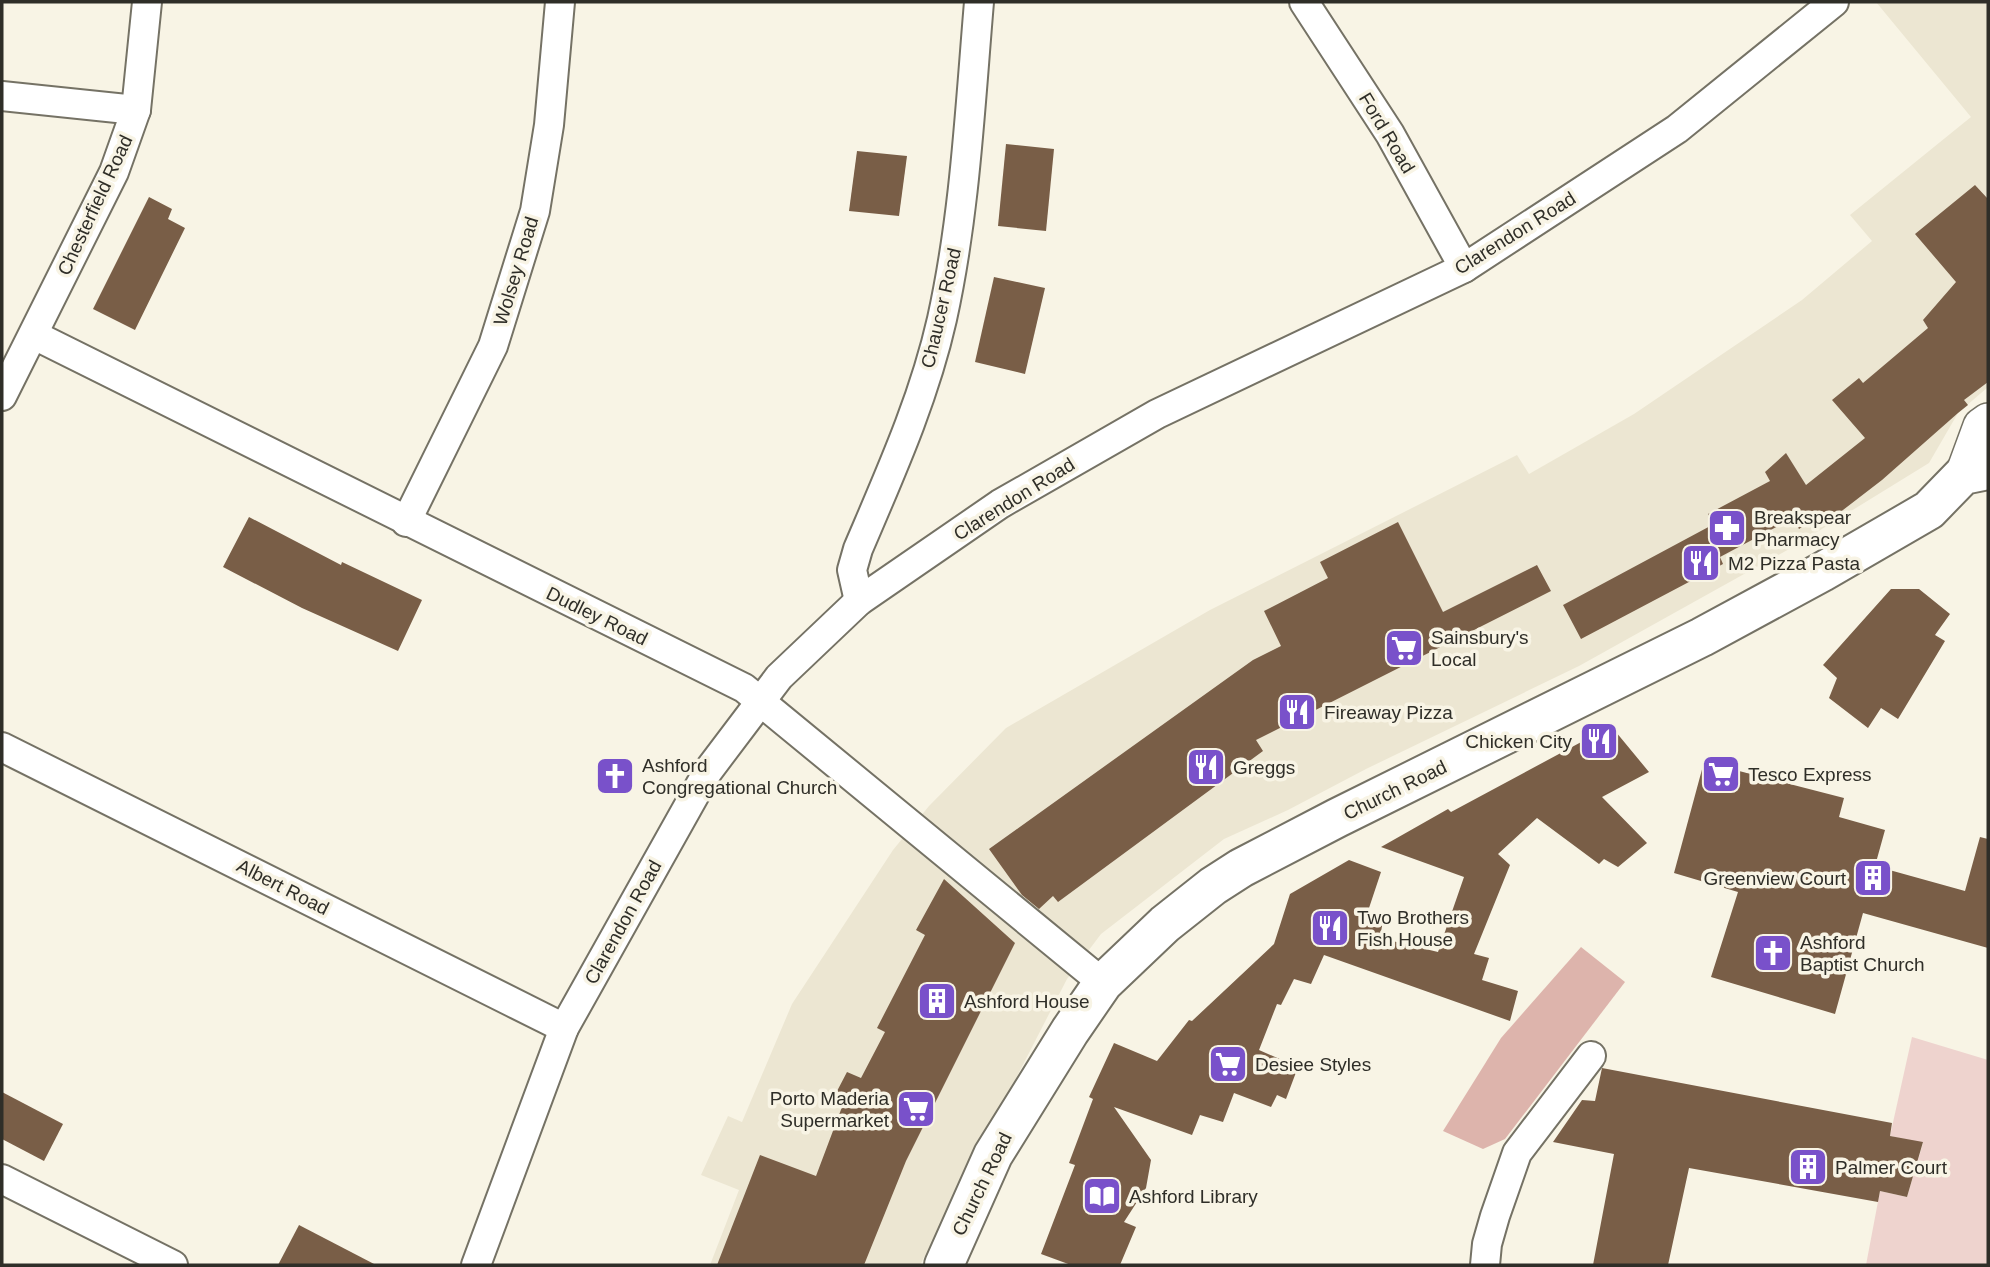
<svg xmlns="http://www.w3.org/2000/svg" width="1990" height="1267" font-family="Helvetica,sans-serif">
  <rect width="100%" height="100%" fill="#f8f4e5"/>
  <polygon fill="#ece6d2" points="1876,2 1988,2 1988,387 1958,413 1929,463 1791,548 1579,666 1366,769 1288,810 1224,839 1101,934 1067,979 920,1265 710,1265 739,1190 701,1175 728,1116 742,1122 792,1004 893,850 929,806 1006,728 1210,610 1517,455 1529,474 1634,414 1802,300 1872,241 1850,215 1971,117"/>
  <polygon fill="#eed3ce" points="1912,1037 1988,1060 1988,1265 1866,1265 1880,1191 1907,1197 1923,1143 1890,1136"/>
  <polygon fill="#ddb4ac" points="1581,947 1625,982 1505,1139 1483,1149 1443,1131 1501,1038"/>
  <g fill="#795e47">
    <polygon points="1006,144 1054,149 1046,231 998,226"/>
    <polygon points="857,151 907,156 899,216 849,211"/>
    <polygon points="1975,185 1988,199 1988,382 1964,400 1968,405 1958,413 1882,480 1830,520 1825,512 1799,529 1793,518 1720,557 1723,564 1581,639 1563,605 1714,524 1708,514 1770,481 1765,472 1786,453 1806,485 1865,438 1832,400 1859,378 1863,383 1928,328 1923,320 1956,282 1915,234"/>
    <polygon points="149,197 172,209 168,219 185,228 135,330 93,309"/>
    <polygon points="994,277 1045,288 1025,374 975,362"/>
    <polygon points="249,517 341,565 342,562 422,600 398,651 302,608 223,567"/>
    <polygon points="1398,522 1443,612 1537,565 1551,591 1256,740 1263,751 1058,902 1053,896 1039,909 1022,895 989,849 1253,660 1281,646 1264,611 1328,578 1320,562"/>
    <polygon points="1891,589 1919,589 1950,614 1935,635 1945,641 1898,719 1881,708 1868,728 1829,698 1837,678 1823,665"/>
    <polygon points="1611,726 1649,772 1602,797 1647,843 1618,867 1604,859 1599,864 1537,818 1498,854 1510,865 1474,954 1489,958 1482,980 1518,991 1510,1021 1324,955 1311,984 1294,979 1281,1005 1277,1004 1259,1050 1298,1067 1286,1099 1277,1095 1271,1107 1234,1093 1223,1122 1200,1115 1192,1135 1114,1107 1151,1160 1146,1188 1124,1222 1136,1227 1120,1265 1071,1265 1041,1254 1075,1165 1069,1163 1093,1099 1089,1097 1114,1043 1157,1061 1189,1020 1192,1021 1274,944 1290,894 1349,860 1381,872 1367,914 1383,920 1380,938 1438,952 1464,877 1381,847 1448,809 1451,812"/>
    <polygon points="1704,762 1844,798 1839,817 1885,830 1875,866 1965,891 1980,837 1988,839 1988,948 1863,913 1835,1014 1711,977 1738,892 1674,873"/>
    <polygon points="944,879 1015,943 906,1161 864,1265 717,1265 760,1155 816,1176 845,1099 835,1095 847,1072 861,1078 885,1032 877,1028 925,935 916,930"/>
    <polygon points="1602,1068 1892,1123 1890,1136 1923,1142 1907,1197 1880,1191 1878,1202 1689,1168 1668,1265 1593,1265 1614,1154 1553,1142 1582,1100 1595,1101"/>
    <polygon points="2,1092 63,1124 44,1161 2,1139"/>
    <polygon points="299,1225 376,1265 278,1265"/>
  </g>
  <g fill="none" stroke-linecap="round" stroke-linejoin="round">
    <g stroke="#757265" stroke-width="32">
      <g id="minor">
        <polyline points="1304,2 1390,134 1464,268"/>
        <polyline points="2,96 136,110"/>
        <polyline points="34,335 744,688 1103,983"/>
        <polyline points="2,396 114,172 136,110 147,2"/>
        <polyline points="406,522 493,346 535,211 549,125 560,2"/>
        <path d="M 859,601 L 852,570 L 858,549 C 890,474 924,399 942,319 C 965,215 970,108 979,2"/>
        <polyline points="2,747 564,1028"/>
        <polyline points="2,1179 173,1265"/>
        <polyline points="476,1265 564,1028 708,771 779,677 859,601 1000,504 1157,414 1464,268 1677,129 1834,2"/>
        <polyline points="1485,1265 1487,1244 1495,1216 1517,1153 1591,1056"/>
      </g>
    </g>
    <g stroke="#757265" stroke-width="38">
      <polyline id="tertiary" points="1963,475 1981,426 1988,421"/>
    </g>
    <g stroke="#757265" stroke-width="42">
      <polyline id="secondary" points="944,1265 993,1155 1070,1031 1103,983 1165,924 1213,886 1241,868 1337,818 1702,637 1822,572 1929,510 1963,475 1988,470"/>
    </g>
    <use href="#minor" stroke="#fff" stroke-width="28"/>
    <use href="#tertiary" stroke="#fff" stroke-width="35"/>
    <use href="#secondary" stroke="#fff" stroke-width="38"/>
  </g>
  <defs>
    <g id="pharmacy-square" transform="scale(2.0125)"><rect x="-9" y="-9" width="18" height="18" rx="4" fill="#7951ca" stroke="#f8f4e5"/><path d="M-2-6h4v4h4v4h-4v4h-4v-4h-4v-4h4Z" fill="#fff"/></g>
    <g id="restaurant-square" transform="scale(2.0125)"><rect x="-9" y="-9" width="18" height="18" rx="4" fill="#7951ca" stroke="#f8f4e5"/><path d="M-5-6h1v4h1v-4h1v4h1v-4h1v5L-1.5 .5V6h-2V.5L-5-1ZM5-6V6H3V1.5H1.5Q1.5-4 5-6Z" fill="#fff"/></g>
    <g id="supermarket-square" transform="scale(2.0125)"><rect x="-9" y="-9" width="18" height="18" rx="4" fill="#7951ca" stroke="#f8f4e5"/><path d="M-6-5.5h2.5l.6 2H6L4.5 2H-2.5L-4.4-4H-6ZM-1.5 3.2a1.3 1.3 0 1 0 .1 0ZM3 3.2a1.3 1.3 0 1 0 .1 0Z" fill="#fff"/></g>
    <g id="church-square" transform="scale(2.0125)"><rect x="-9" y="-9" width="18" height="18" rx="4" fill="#7951ca" stroke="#f8f4e5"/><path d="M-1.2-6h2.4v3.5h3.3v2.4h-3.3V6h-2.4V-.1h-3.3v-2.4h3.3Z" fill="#fff"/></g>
    <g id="building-square" transform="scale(2.0125)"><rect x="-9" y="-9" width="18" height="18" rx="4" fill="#7951ca" stroke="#f8f4e5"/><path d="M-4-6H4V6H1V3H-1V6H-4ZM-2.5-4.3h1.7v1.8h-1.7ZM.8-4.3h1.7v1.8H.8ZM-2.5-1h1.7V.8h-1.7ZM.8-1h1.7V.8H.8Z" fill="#fff"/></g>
    <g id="library-square" transform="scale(2.0125)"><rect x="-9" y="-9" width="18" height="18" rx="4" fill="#7951ca" stroke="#f8f4e5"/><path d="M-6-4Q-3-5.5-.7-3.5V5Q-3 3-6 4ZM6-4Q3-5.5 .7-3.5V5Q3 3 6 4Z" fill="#fff"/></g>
  </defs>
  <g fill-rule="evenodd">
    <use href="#pharmacy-square" x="1727" y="528"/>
    <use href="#restaurant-square" x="1701" y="563"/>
    <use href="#supermarket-square" x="1404" y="648"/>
    <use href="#restaurant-square" x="1297" y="712"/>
    <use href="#restaurant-square" x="1599" y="741"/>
    <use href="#restaurant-square" x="1206" y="767"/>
    <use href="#supermarket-square" x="1721" y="774"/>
    <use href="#church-square" x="615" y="776"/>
    <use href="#building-square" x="1873" y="878"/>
    <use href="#restaurant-square" x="1330" y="928"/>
    <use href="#church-square" x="1773" y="953"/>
    <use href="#building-square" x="937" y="1001"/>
    <use href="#supermarket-square" x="1228" y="1064"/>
    <use href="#supermarket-square" x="916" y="1109"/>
    <use href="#building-square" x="1808" y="1167"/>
    <use href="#library-square" x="1102" y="1196"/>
  </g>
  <g text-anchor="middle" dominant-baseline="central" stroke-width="7" stroke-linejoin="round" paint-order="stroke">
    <g font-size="19" fill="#2f2e28" stroke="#f8f4e5">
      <text transform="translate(1387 133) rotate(59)">Ford Road</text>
      <text transform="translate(95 205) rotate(-65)">Chesterfield Road</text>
      <text transform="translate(1515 233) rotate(-32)">Clarendon Road</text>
      <text transform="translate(516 271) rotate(-73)">Wolsey Road</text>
      <text transform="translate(941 308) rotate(-77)">Chaucer Road</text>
      <text transform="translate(1014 499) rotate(-32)">Clarendon Road</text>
      <text transform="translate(597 616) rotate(26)">Dudley Road</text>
      <text transform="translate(1395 790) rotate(-26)">Church Road</text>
      <text transform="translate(283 887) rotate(27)">Albert Road</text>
      <text transform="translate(623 922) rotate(-61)">Clarendon Road</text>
      <text transform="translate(982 1184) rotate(-64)">Church Road</text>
    </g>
    <g font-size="19" fill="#2f2e28" stroke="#f8f4e5" text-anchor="start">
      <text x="1754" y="517">Breakspear<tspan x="1754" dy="22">Pharmacy</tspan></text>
      <text x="1728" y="563">M2 Pizza Pasta</text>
      <text x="1431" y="637">Sainsbury's<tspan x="1431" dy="22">Local</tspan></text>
      <text x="1324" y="712">Fireaway Pizza</text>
      <text x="1572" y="741" text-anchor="end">Chicken City</text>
      <text x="642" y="765">Ashford<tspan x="642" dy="22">Congregational Church</tspan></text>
      <text x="1233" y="767">Greggs</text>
      <text x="1748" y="774">Tesco Express</text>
      <text x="1846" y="878" text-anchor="end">Greenview Court</text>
      <text x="1357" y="917">Two Brothers<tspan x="1357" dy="22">Fish House</tspan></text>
      <text x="1800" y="942">Ashford<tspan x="1800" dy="22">Baptist Church</tspan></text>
      <text x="964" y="1001">Ashford House</text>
      <text x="1255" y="1064">Desiee Styles</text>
      <text x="889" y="1098" text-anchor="end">Porto Maderia<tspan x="889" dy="22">Supermarket</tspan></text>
      <text x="1835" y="1167">Palmer Court</text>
      <text x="1129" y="1196">Ashford Library</text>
    </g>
  </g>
  <rect width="1990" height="1267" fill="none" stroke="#2f2e28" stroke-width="7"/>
</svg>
